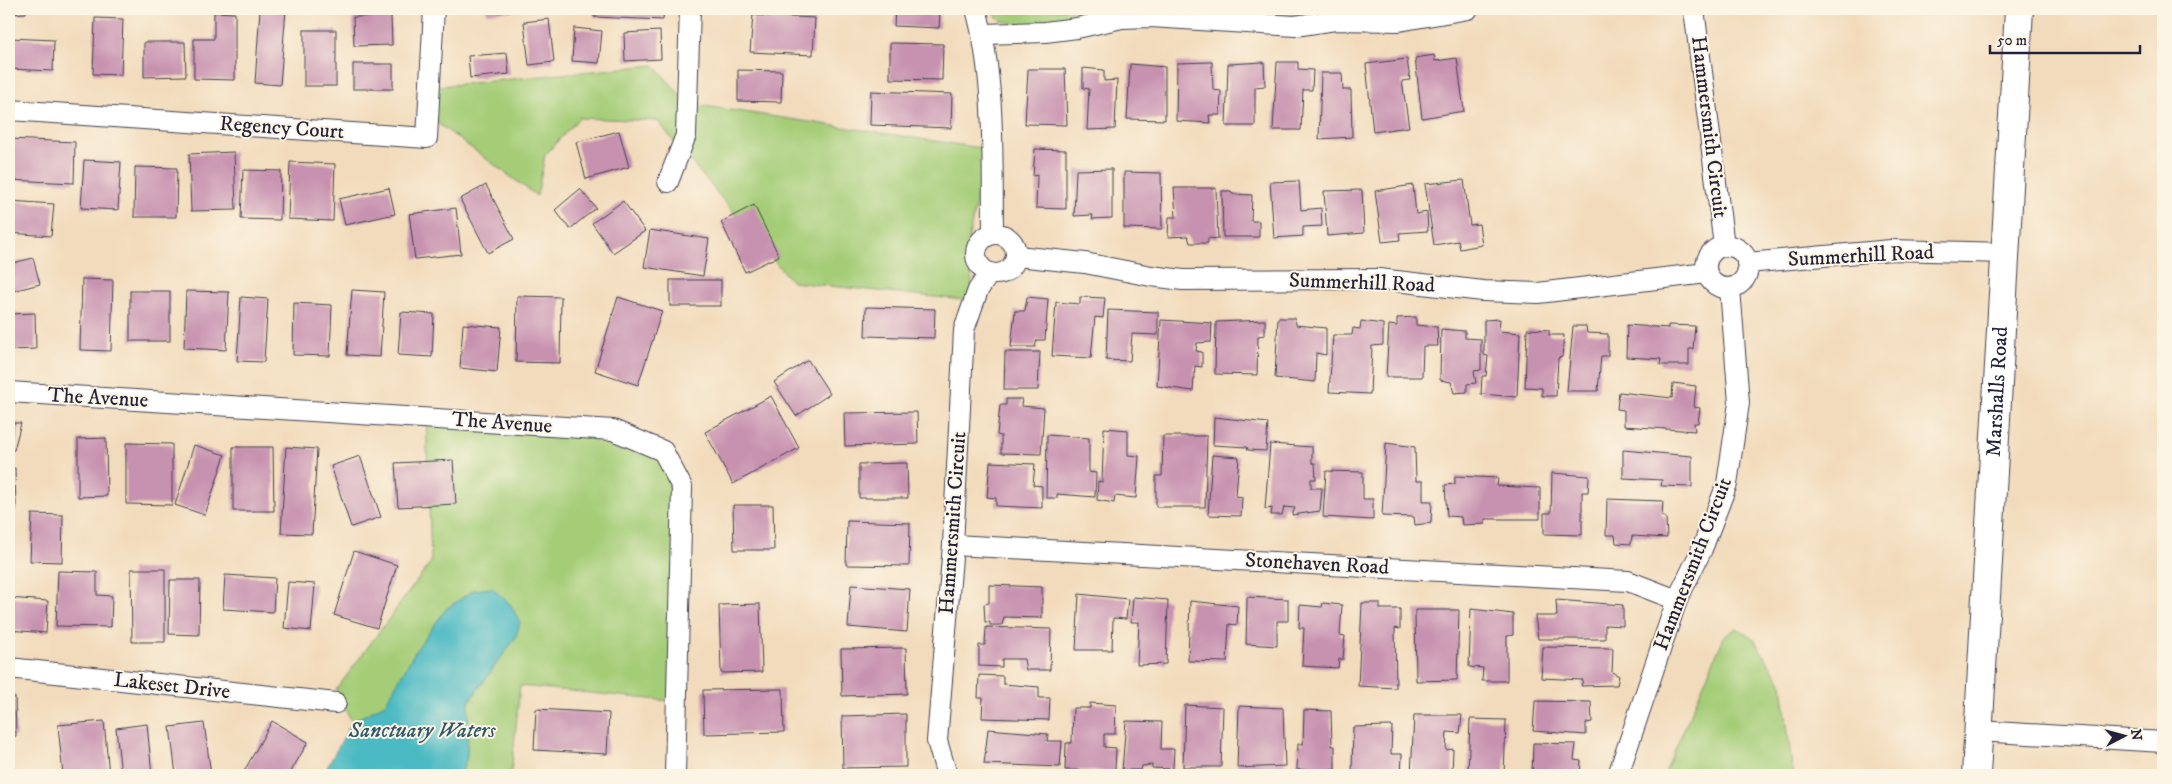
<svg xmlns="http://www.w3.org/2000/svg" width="2172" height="784" font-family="'IM FELL DW Pica',serif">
  <rect width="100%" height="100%" fill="#fcf5e5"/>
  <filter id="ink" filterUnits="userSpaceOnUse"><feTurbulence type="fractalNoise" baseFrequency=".02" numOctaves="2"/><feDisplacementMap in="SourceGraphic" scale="10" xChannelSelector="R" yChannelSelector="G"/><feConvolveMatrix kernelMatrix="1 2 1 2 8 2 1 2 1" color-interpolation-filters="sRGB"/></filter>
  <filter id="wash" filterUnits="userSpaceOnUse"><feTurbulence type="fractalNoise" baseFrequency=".0096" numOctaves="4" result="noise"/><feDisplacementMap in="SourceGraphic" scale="20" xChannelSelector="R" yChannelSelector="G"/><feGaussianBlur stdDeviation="1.12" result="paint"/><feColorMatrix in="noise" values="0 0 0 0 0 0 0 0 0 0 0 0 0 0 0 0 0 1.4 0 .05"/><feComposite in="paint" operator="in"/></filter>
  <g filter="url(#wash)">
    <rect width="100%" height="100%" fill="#f2dbbc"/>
    <g fill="#a5cd78" stroke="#64785a">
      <polygon points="989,9 1314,9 1300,18 1021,25 1000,20"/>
      <polygon points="654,65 688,104 685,156 658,121 579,118 545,155 537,196 429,117 430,87"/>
      <polygon points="691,104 987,149 969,237 973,301 792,282 688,158"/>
      <polygon points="426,418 613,431 663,451 682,487 670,701 520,686 511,775 460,775 469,702 516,637 511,605 474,590 446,609 385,704 352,722 336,690 431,562"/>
      <polygon points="1736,628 1753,638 1782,684 1793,775 1664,775 1724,637"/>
    </g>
    <polygon fill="#4bbac3" stroke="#366e7f" points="492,588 511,605 520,622 516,637 469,701 467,757 461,775 323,775 352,722 385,704 416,650 446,609 474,590"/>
    <g id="blocks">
      <g fill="#c792b0">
        <polygon points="9,9 26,9 26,13 9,14"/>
        <polygon points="260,9 286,9 280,85 255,83"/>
        <polygon points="486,9 519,9 520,10 487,13"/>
        <polygon points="594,9 664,9 663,20 594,17"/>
        <polygon points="895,9 940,9 939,28 894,26"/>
        <polygon points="214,12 235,13 235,80 194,79 194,39 214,39"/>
        <polygon points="753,15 815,18 813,55 750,52"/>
        <polygon points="391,16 392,45 354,46 353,17"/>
        <polygon points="95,18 123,19 121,75 93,74"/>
        <polygon points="549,19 554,62 529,65 524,22"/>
        <polygon points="574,28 602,31 599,63 572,61"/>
        <rect x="304" y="30" width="32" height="56"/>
        <polygon points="660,31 661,59 625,61 624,33"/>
        <polygon points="9,38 54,40 53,71 9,69"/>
        <polygon points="144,42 185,42 186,76 144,77"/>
        <polygon points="890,43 943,44 942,80 890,79"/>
        <polygon points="507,53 509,74 470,78 468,56"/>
        <polygon points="1434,55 1435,61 1457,58 1464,111 1422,118 1415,58"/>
        <polygon points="1407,59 1410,80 1402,81 1409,127 1373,132 1366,64"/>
        <polygon points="1212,62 1213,90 1221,91 1220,115 1209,115 1210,123 1176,121 1177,63"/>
        <polygon points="1264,62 1265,86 1255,87 1255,126 1226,126 1228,64"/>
        <polygon points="1277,62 1298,62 1298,69 1313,70 1312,90 1303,90 1301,130 1273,130"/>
        <rect x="353" y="64" width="40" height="25"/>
        <polygon points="1130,64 1165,67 1165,120 1127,119"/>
        <polygon points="1083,68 1104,70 1104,81 1117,80 1115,129 1087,130 1089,89 1083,88"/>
        <polygon points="1028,69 1065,69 1067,125 1025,124"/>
        <polygon points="738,70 782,71 781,102 738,101"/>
        <polygon points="1321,73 1342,73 1343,90 1351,90 1352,137 1319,139"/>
        <polygon points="871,91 952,94 951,128 870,125"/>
        <polygon points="619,131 629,167 586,179 576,142"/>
        <polygon points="9,139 75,142 74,183 9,180"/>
        <polygon points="1035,149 1066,150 1066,209 1036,208 1037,175 1033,176"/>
        <polygon points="234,152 236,210 191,211 189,154"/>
        <polygon points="84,160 121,162 118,210 81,208"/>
        <polygon points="290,162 335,164 333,221 288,219"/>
        <polygon points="135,167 177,168 176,217 134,217"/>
        <polygon points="1112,169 1112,218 1092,219 1093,215 1074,216 1076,170"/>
        <polygon points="243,170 281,171 280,220 241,219"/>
        <polygon points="1124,172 1161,173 1162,229 1124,228"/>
        <polygon points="1464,180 1470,225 1479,224 1482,245 1460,249 1458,241 1434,245 1425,184"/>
        <polygon points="1299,181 1301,210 1321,208 1322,226 1303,227 1303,236 1274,238 1270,182"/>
        <polygon points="486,185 514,239 488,253 460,199"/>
        <polygon points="1413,185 1416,214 1427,212 1428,231 1399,233 1400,240 1382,242 1375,191"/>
        <polygon points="389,188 395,214 345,225 339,199"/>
        <polygon points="1174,188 1216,188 1218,239 1208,238 1208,243 1190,243 1188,236 1168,237 1169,217 1176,217"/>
        <polygon points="580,189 596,208 570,229 555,210"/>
        <polygon points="1362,190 1364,233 1327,236 1324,191"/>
        <polygon points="1222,191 1231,191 1232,194 1252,195 1251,221 1259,221 1259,237 1223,237"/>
        <polygon points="9,201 54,204 51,236 9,233"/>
        <polygon points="623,201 645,231 613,253 592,223"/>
        <polygon points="754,205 779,256 745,272 721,222"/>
        <polygon points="456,208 461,254 415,259 409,214"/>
        <polygon points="650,230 709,239 703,276 644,267"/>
        <polygon points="33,258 40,284 9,292 9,264"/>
        <polygon points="82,279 113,280 111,351 80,350"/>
        <rect x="670" y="280" width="51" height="26"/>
        <polygon points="352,290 384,292 380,357 347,355"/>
        <rect x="130" y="291" width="40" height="50"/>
        <polygon points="186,291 229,292 226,350 184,348"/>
        <polygon points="517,296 561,297 560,363 516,362"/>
        <polygon points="241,297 268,299 264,362 237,361"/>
        <polygon points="618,297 662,311 638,385 595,371"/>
        <polygon points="1027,297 1048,299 1045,340 1037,340 1035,347 1011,347 1015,311 1025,311"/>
        <polygon points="1080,297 1105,298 1103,318 1095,317 1091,358 1052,356 1056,302 1080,304"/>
        <polygon points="294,303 332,305 330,356 293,355"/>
        <polygon points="866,307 935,309 934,338 865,336"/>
        <polygon points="1108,310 1158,312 1158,335 1132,334 1130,361 1106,360"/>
        <polygon points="401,312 434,314 432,357 398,355"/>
        <polygon points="35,313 36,349 9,350 9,314"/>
        <polygon points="1416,317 1416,325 1437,327 1438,346 1423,346 1422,377 1386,377 1389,325 1397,326 1397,318"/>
        <polygon points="1278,318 1295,318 1296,325 1326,328 1326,355 1316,353 1315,382 1275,378"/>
        <polygon points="1500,319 1499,331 1520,333 1517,397 1481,394 1482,376 1486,376 1488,356 1484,355 1484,320"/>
        <polygon points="1161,320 1212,323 1211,342 1197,343 1196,351 1202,352 1202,367 1195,366 1193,391 1157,386"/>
        <polygon points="1265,320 1265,335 1258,336 1257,375 1215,374 1216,322"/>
        <polygon points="1361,321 1383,324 1383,345 1372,346 1370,394 1329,392 1333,335 1352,335 1353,328 1360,329"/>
        <polygon points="463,324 501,327 497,372 460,368"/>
        <polygon points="1627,325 1668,328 1668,325 1695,326 1693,349 1689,349 1689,365 1660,365 1661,359 1626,357"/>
        <polygon points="1573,326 1586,326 1587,333 1608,334 1608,356 1601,356 1598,391 1567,391"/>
        <polygon points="1441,329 1465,331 1465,338 1481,339 1481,370 1474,371 1476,383 1467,384 1467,392 1454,393 1451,382 1440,380"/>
        <polygon points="1527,329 1549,330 1549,335 1564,335 1562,357 1558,358 1556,396 1542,396 1542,388 1525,387"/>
        <polygon points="1005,352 1040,352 1038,390 1004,390"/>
        <polygon points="808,360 830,394 796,416 774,382"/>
        <polygon points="1673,383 1696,386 1694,407 1700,408 1698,423 1694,423 1695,431 1624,426 1624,410 1617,409 1619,392 1672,398"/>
        <polygon points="771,396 799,448 733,484 705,432"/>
        <polygon points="1006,399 1022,399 1021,406 1044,408 1041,454 1001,453 1001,436 997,435 1000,405 1006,405"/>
        <polygon points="917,412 918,444 845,446 844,413"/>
        <polygon points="1214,417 1268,423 1266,451 1248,450 1247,447 1213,445"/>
        <polygon points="9,423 21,423 14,450 9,451"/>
        <polygon points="1104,428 1128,430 1128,455 1139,456 1136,498 1115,496 1114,503 1097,500 1098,481 1102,482"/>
        <polygon points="1047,435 1089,438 1089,472 1096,473 1095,497 1057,494 1057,498 1046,498"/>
        <polygon points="1163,436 1207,436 1205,507 1156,507 1156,476 1162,476"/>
        <polygon points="106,438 107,496 78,497 78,439"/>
        <polygon points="126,443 172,444 172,505 126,504"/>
        <polygon points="1386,443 1415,447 1416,481 1423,481 1423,501 1432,501 1431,523 1415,525 1414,517 1382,516"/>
        <polygon points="1270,444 1312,447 1312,463 1315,463 1316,479 1311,479 1311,488 1322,488 1320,511 1292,515 1295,508 1284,507 1282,515 1271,515 1272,508 1265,509"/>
        <polygon points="194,445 225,455 205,515 175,505"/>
        <polygon points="233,447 273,447 274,511 233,511"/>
        <polygon points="286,447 317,449 312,534 281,533"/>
        <polygon points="1623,450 1692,456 1692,487 1661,486 1662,480 1623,478"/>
        <polygon points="1212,455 1239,457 1236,496 1242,497 1241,516 1208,515"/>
        <polygon points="360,456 381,517 351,527 331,466"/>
        <polygon points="453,460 456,504 398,507 395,463"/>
        <polygon points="990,462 1035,464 1033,485 1042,486 1042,508 996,506 996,498 987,497"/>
        <polygon points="907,463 908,498 859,498 859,464"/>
        <polygon points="15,468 16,511 9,511 9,469"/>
        <polygon points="1326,471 1363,472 1363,499 1373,499 1373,520 1323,517"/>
        <polygon points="1552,473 1589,476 1588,492 1582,492 1582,535 1544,534 1544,513 1551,513"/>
        <polygon points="1455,476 1498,478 1497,486 1540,488 1540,519 1485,519 1485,524 1462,525 1461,517 1447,516 1445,485 1455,484"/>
        <polygon points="1607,499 1663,501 1662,516 1666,518 1667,538 1632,536 1631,544 1616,543 1615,535 1606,535"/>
        <polygon points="733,505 773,505 774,550 734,550"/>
        <polygon points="32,514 63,515 62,562 30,561"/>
        <polygon points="847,521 910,523 909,566 846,565"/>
        <polygon points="354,551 397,565 377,628 334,615"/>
        <polygon points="131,569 165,569 165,642 132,642"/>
        <polygon points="58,571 97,572 97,595 112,596 111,627 56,626"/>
        <polygon points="225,575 275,578 273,612 223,609"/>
        <polygon points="170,580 200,580 199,635 169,634"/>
        <polygon points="288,582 315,584 311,631 284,628"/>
        <polygon points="851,585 910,589 907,632 848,627"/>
        <polygon points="989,585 1042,587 1042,618 1004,617 1002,625 990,625 990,622 985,622 984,604 989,603"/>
        <polygon points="1079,594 1128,599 1126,619 1113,618 1112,650 1076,650"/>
        <polygon points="1133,597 1168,600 1166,664 1137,665 1139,622 1131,622"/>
        <polygon points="1247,597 1288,599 1288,621 1277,621 1277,646 1246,644"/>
        <polygon points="9,598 48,601 46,633 9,630"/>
        <polygon points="1556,600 1623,605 1623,626 1605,625 1605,639 1538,639 1535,616 1557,616"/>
        <polygon points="1190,601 1238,606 1237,625 1229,624 1227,662 1188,661"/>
        <polygon points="1323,603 1342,605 1340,635 1345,636 1343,659 1339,659 1338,668 1302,666 1304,628 1299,628 1300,605 1322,607"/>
        <polygon points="1362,603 1380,603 1380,609 1400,609 1400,629 1395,628 1396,688 1358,686"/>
        <polygon points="760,604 762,672 721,673 719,605"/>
        <polygon points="1471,609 1513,614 1513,635 1507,636 1507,681 1482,681 1483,668 1469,667"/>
        <polygon points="1415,610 1459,610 1457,680 1416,681"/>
        <polygon points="986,627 1051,629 1050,670 1026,670 1024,659 1002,659 1002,667 979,666 979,645 985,645"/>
        <polygon points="1543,647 1613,648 1612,672 1619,676 1617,685 1581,686 1583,680 1541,678"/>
        <polygon points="906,648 907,694 842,696 841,649"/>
        <polygon points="979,675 1003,676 1003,684 1039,687 1039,698 1050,698 1049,720 982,718 983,698 978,698"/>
        <polygon points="783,689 784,732 704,734 703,690"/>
        <polygon points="15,697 16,736 9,737 9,698"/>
        <polygon points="1535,701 1591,702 1592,722 1586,723 1586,735 1533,731"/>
        <polygon points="1090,703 1116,705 1115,734 1104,734 1104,747 1116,748 1115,771 1065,770 1066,743 1072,743 1073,708 1090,708"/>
        <polygon points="1185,705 1223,707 1221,767 1183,767"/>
        <polygon points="1239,706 1283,708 1285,766 1237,768"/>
        <polygon points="536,709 609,713 607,754 534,750"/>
        <polygon points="1304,710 1331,711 1332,746 1335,746 1335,770 1297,770 1298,744 1303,744"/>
        <polygon points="906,714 906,767 843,768 842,716"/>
        <polygon points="1414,715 1462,715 1460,733 1447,732 1446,750 1453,749 1452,774 1411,775"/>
        <polygon points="1470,719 1506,720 1504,775 1468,775"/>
        <polygon points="104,721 109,775 63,775 58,725"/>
        <polygon points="272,721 308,742 289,775 242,775"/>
        <polygon points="1126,721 1162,722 1161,749 1174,749 1173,769 1152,768 1152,765 1142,766 1141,770 1122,770"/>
        <polygon points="204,723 211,775 176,775 170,727"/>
        <polygon points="147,724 152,775 121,775 116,728"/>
        <polygon points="1392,726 1391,754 1402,754 1401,775 1352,774 1353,727"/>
        <polygon points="988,729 1048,734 1047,741 1062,741 1060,767 984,764"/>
        <polygon points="1533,743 1576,744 1574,760 1581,761 1580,775 1532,775"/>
      </g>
    </g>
  </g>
  <g filter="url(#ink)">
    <use href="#blocks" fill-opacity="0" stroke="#413e4e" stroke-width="1"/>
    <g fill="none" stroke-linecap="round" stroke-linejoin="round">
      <g stroke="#413e4e" stroke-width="22">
        <g id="street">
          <path d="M 976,9 C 996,81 992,160 993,234"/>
          <polyline points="1694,9 1724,246"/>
          <polyline points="983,34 1045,32 1077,28 1122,18 1151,17 1295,26 1335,20 1399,21 1468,9"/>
          <polyline points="9,110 427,138 434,9"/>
          <polyline points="668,182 686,135 690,9"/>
          <circle cx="996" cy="254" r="20"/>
          <circle cx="1727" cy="267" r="21"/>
          <polyline points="1017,256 1085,263 1151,276 1183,280 1379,279 1483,291 1538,293 1707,273"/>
          <polyline points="1747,263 1891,250 2006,253"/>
          <polyline points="9,392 613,430 663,451 682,487 675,775"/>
          <polyline points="953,545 1628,581 1677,600"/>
          <polyline points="9,668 336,703"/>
          <polyline points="1978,731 2163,742"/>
          <polyline points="947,775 937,741 953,545 964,330 978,290 989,274"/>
          <polyline points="1618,775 1677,600 1702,549 1727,484 1739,403 1730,288"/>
        </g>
      </g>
      <g stroke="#413e4e" stroke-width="30">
        <g id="secondary">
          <path id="s1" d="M 1976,775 L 2019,9"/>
        </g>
      </g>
      <use href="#street" stroke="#fff" stroke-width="20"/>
      <use href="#secondary" stroke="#fff" stroke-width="28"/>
    </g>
  </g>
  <g text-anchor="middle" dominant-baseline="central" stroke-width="4" stroke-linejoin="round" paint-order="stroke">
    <g font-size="21" fill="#22223b" stroke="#fcf5e5">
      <text transform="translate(1709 127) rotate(83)">Hammersmith Circuit</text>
      <text transform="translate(282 128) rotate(4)">Regency Court</text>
      <text transform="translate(1861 256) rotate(-3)">Summerhill Road</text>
      <text transform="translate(1362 283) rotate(2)">Summerhill Road</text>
      <text stroke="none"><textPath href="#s1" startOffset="384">Marshalls Road</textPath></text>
      <text transform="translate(98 398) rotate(3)">The Avenue</text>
      <text transform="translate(502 423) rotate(4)">The Avenue</text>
      <text transform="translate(953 523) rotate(-86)">Hammersmith Circuit</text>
      <text transform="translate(1317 564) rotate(3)">Stonehaven Road</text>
      <text transform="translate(1693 564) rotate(-69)">Hammersmith Circuit</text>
      <text transform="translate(172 686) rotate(6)">Lakeset Drive</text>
    </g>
    <g font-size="22" font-style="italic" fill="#30576b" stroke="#fcf5e5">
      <text x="422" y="730">Sanctuary Waters</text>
    </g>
  </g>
  <rect width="2172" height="784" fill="none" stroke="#fcf5e5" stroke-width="30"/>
  <g transform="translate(2124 736) rotate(84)" stroke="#fcf5e5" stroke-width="4" paint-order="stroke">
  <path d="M0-4L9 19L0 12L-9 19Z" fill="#22223b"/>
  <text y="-8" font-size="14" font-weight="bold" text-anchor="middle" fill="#22223b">N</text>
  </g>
  <path d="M1990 45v8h150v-8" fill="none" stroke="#22223b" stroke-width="2.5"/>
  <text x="1997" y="45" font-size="15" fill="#22223b" stroke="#fcf5e5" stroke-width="4" paint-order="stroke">50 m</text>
</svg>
